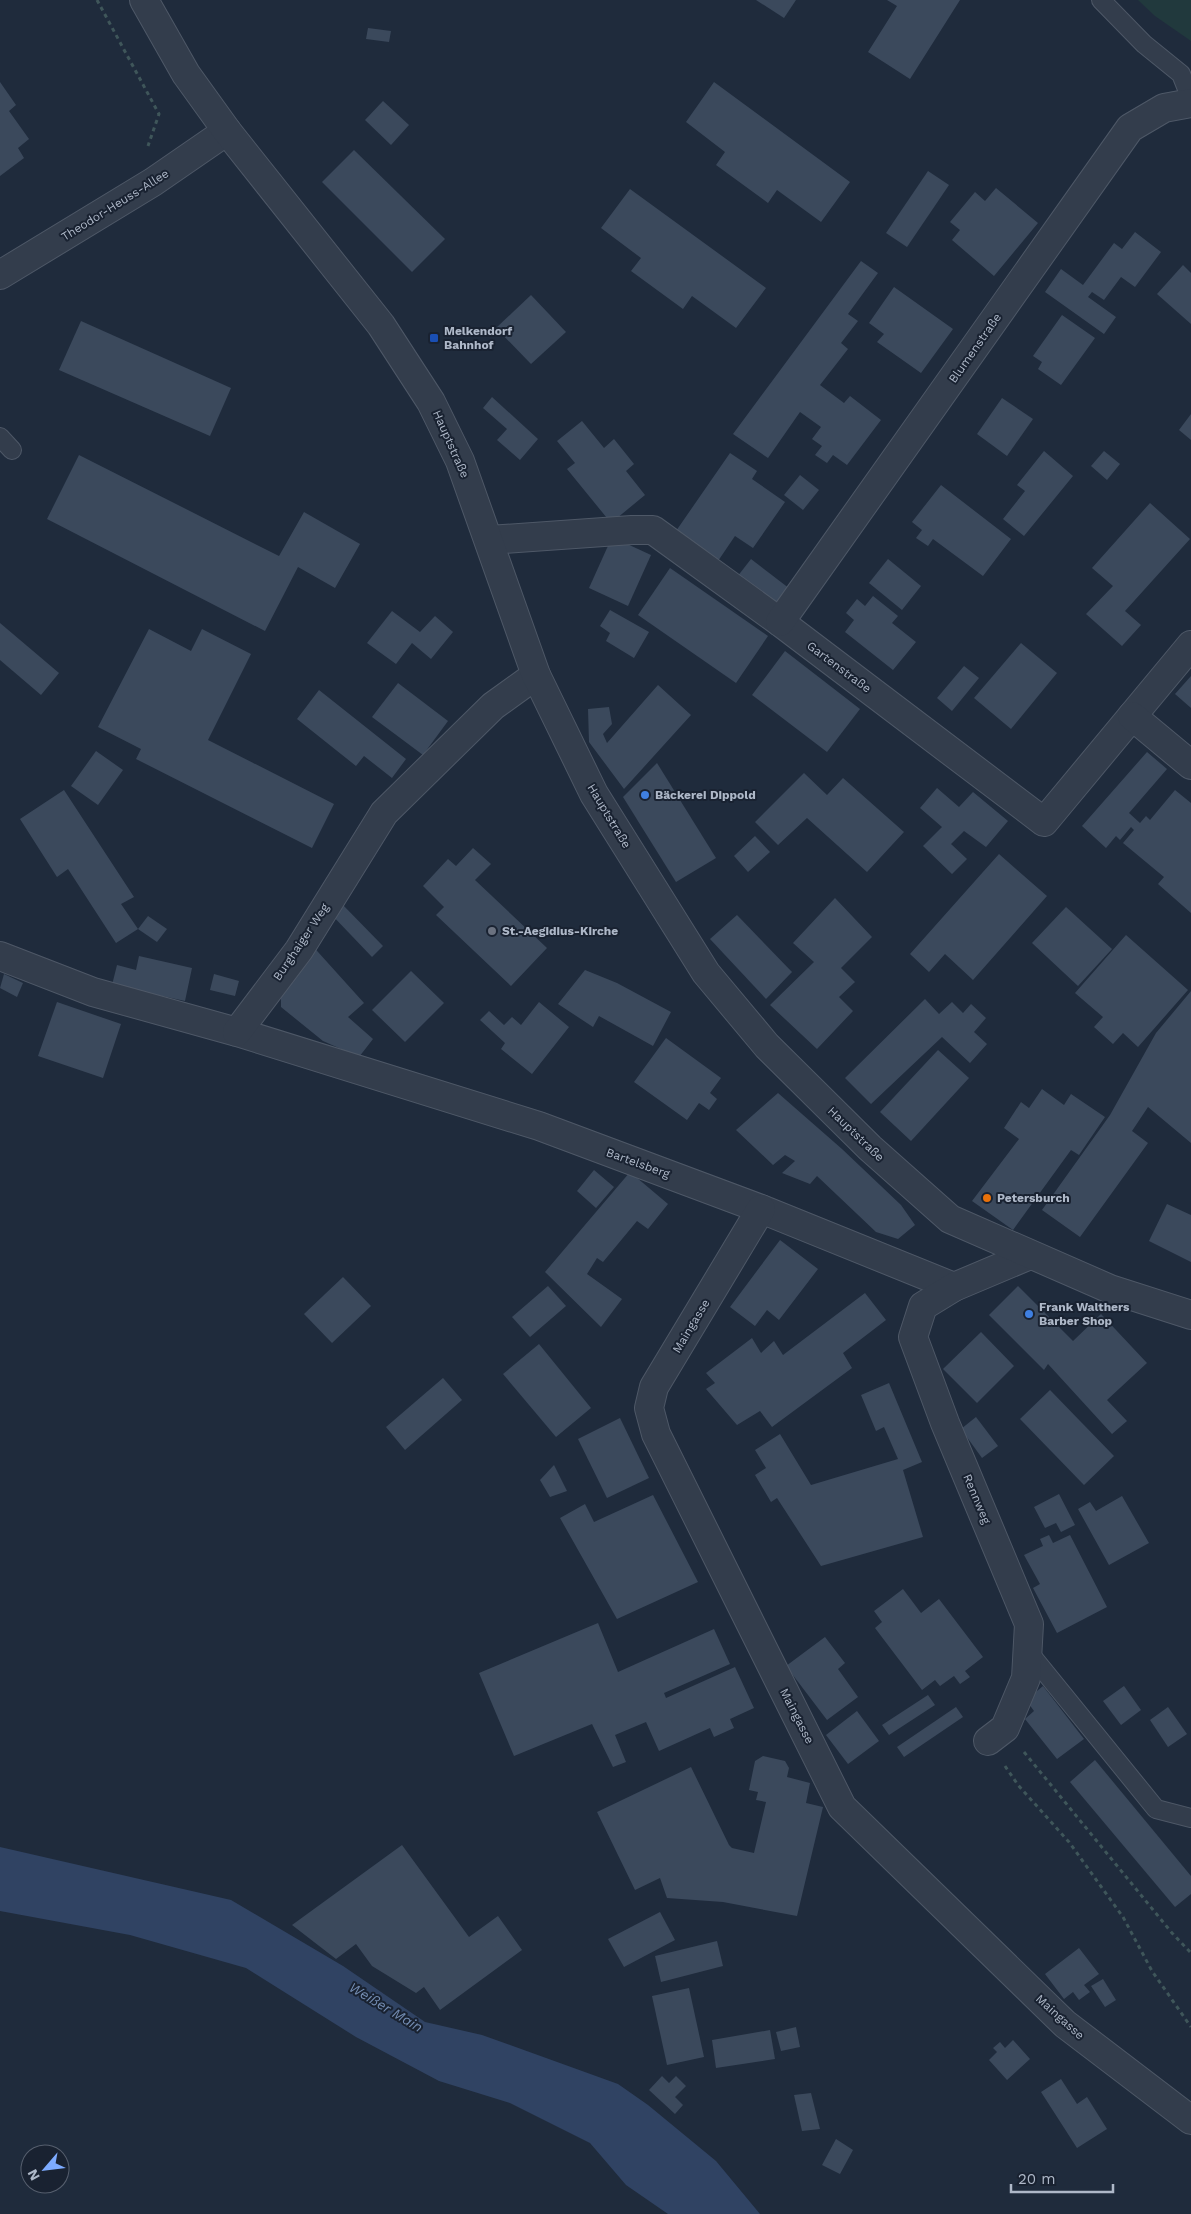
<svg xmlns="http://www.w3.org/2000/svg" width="1191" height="2214" font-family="'Work Sans',sans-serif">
  <rect width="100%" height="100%" fill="#1f2b3c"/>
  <polygon fill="#21393d" points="1138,0 1191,0 1191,41 1155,16"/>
  <polygon fill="#304363" points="0,1847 231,1900 343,1966 425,2022 482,2035 618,2084 648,2105 716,2161 760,2214 668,2214 626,2185 590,2143 510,2103 439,2081 356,2037 246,1968 130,1935 0,1911"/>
  <g fill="#3b495c">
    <polygon points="756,0 796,0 784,18"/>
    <polygon points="887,0 960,0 910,79 868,52 897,6"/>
    <polygon points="368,28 391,31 389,42 366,39"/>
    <polygon points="0,82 16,105 9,111 29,139 18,148 24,158 0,176"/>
    <polygon points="714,82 850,182 821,222 777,190 768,203 716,165 725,152 686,122"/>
    <polygon points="383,101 409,125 391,145 365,120"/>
    <polygon points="354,150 445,239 412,272 322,182"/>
    <polygon points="928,171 949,185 907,247 886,233"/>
    <polygon points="996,188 1038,223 994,276 952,240 960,230 950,222 975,192 985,201"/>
    <polygon points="630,189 766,288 736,328 692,296 683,309 631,271 641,258 601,228"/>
    <polygon points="1135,232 1161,252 1135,287 1121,277 1104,300 1092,292 1088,297 1116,317 1104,334 1045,292 1061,269 1083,285 1114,243 1122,249"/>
    <polygon points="861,261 878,273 848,314 858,321 841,343 848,349 820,385 844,403 850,396 881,420 847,465 833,455 827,463 815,455 822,446 812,439 821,427 800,412 768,458 733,434"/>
    <polygon points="1183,265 1191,273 1191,324 1157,294"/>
    <polygon points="894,287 953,329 921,373 877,342 884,334 869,323"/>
    <polygon points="531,295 566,332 531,364 496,328"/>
    <polygon points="1062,315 1095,338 1061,385 1038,369 1042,362 1033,356"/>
    <polygon points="81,321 231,388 210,436 59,370"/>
    <polygon points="492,397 538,439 520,460 497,440 507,429 483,408"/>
    <polygon points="1002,398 1033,419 1007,456 977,434"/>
    <polygon points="1191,414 1191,440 1179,430"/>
    <polygon points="582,421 604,448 614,439 634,464 626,471 645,495 611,523 567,469 575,463 557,441"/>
    <polygon points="1044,451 1073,476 1024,536 1003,519 1025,491 1017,485"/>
    <polygon points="1104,451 1120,464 1107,480 1091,466"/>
    <polygon points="730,453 757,471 752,479 785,502 753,548 735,536 718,561 676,531"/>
    <polygon points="79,455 279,556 304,512 360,544 335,588 298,567 265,631 47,519"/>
    <polygon points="800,475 819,490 803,510 784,495"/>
    <polygon points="941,485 1011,539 983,576 933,539 928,546 916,538 922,530 912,522"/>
    <polygon points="1150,503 1190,539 1125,611 1141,625 1122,646 1086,614 1113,586 1092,568"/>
    <polygon points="612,537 651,555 628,606 589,588"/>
    <polygon points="751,559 794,592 781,610 737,577"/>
    <polygon points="888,559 921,586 902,610 869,583"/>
    <polygon points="670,568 768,636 736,683 638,615"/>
    <polygon points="873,596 898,616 892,623 916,642 893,670 845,632 854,620 846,613 857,599 865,606"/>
    <polygon points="610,610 649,632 634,658 606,641 610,633 600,626"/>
    <polygon points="392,611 420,632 435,616 453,632 431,659 412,643 396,664 367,643"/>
    <polygon points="0,623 59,673 41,695 0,660"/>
    <polygon points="149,629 191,651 202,629 251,654 208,740 334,804 312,848 136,759 141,749 98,727"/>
    <polygon points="1021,643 1057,673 1011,729 974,698"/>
    <polygon points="785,651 860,709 827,752 752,695"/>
    <polygon points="964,666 979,678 952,711 937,698"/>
    <polygon points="1191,676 1191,708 1175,694"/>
    <polygon points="398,683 448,721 423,755 372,717"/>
    <polygon points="658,685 691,715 624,789 589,742 588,709 609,707 612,724 603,734 607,743"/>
    <polygon points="319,690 406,759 392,778 364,756 356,766 297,719"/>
    <polygon points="96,751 123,770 98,805 71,786"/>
    <polygon points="1147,752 1167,769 1129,813 1140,823 1146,816 1150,820 1175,790 1191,803 1191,913 1158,884 1164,877 1123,843 1134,830 1131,827 1120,840 1116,836 1106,848 1082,826"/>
    <polygon points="657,763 716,858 676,882 623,797"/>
    <polygon points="804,773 827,795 843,778 904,832 867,872 807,818 778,845 755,822"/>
    <polygon points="937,788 959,807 973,792 1008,821 986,847 964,831 951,844 967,859 952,874 923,846 942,827 920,808"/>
    <polygon points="64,790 134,897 121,904 138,929 116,943 68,869 57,877 20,819"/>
    <polygon points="755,836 770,852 748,872 734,856"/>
    <polygon points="473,848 491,864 475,880 547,948 511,986 436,915 444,907 423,886 448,859 456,866"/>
    <polygon points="999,854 1047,896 973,980 945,954 929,972 910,954"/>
    <polygon points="835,898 872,937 841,968 855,982 839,997 853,1011 817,1049 770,1005 814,962 793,943"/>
    <polygon points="340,902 383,946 372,957 329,912"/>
    <polygon points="1066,907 1112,949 1078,986 1032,943"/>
    <polygon points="737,915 792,972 766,999 710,939"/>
    <polygon points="148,916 167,929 157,942 138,929"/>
    <polygon points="1126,935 1188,990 1138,1047 1123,1033 1113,1044 1094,1027 1103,1017 1075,993"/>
    <polygon points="309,942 364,1003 348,1017 373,1039 359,1057 323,1041 281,1007 281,987"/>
    <polygon points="139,956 192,968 185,1001 112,985 117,965 136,970"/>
    <polygon points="585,970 617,983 671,1012 653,1046 599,1016 593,1027 558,1004"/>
    <polygon points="411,971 444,1003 405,1042 372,1010"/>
    <polygon points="4,974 23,983 17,997 0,988"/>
    <polygon points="214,974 239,981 235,996 210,990"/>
    <polygon points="1191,991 1191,1143 1148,1107 1132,1131 1148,1143 1080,1237 1042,1210 1110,1115 1156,1033"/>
    <polygon points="925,999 939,1014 952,1002 963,1013 971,1004 986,1018 974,1032 987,1044 970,1063 942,1037 871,1104 845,1078"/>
    <polygon points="57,1002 121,1024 103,1078 38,1056"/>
    <polygon points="539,1002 569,1027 532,1074 501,1049 505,1043 480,1020 489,1011 504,1025 512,1017 521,1025"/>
    <polygon points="666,1038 721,1078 710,1093 717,1099 709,1110 699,1103 687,1120 634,1082"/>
    <polygon points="938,1050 969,1078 911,1141 880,1112"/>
    <polygon points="1042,1089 1064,1105 1071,1094 1105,1117 1079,1155 1071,1150 1013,1230 972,1201 1019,1139 1004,1128 1021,1102 1029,1108"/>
    <polygon points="778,1093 842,1149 901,1205 915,1225 898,1239 876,1232 817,1176 810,1184 782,1173 795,1161 785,1155 773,1165 736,1130"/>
    <polygon points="594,1170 614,1187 596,1208 577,1191"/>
    <polygon points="630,1172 668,1204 648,1229 637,1221 603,1262 597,1258 587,1274 622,1299 601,1327 545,1272"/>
    <polygon points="1167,1204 1191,1215 1191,1262 1149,1241"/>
    <polygon points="780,1240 818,1269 779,1320 767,1310 755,1326 730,1307"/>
    <polygon points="343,1277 371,1306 332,1343 304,1314"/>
    <polygon points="548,1286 566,1306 530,1337 512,1317"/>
    <polygon points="1018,1286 1073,1341 1101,1314 1147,1363 1107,1400 1127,1421 1112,1434 1048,1364 1044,1370 989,1315"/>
    <polygon points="865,1293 886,1320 843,1353 852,1368 772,1427 760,1411 737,1425 706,1389 715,1383 706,1373 752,1338 761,1353 774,1341 783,1355"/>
    <polygon points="981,1332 1014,1366 977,1403 943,1369"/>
    <polygon points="539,1344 591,1408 556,1437 503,1374"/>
    <polygon points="443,1378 462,1400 405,1450 386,1427"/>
    <polygon points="889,1383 922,1462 903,1470 923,1537 821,1566 777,1498 771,1502 755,1475 766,1468 755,1450 780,1434 811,1485 898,1459 884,1427 876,1431 861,1395"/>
    <polygon points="1050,1390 1114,1456 1084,1485 1020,1419"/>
    <polygon points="976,1417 998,1446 982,1458 961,1429"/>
    <polygon points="620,1418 649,1478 607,1498 578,1439"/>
    <polygon points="554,1465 567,1491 550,1497 540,1480"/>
    <polygon points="1059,1494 1075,1525 1061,1532 1056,1523 1045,1528 1034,1507"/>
    <polygon points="653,1495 698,1582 617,1619 560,1518 585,1504 594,1522"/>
    <polygon points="1122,1496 1149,1543 1109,1565 1078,1509 1090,1502 1096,1511"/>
    <polygon points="1049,1535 1053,1543 1070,1535 1107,1607 1057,1633 1033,1588 1040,1584 1024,1555 1043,1546 1040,1539"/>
    <polygon points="903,1589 921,1613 939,1599 983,1657 965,1671 970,1677 960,1684 954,1676 940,1686 935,1680 922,1690 875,1628 882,1622 874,1611"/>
    <polygon points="598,1623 618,1672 714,1629 730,1664 664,1693 666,1698 735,1667 754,1708 730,1719 734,1728 714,1737 710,1728 659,1751 646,1722 615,1735 626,1762 613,1767 592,1724 514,1756 479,1673"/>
    <polygon points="825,1637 845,1663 838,1669 858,1697 827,1720 786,1666"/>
    <polygon points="1043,1686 1084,1739 1057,1759 1025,1719 1034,1711 1026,1700"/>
    <polygon points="1124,1686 1141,1710 1121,1725 1103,1701"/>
    <polygon points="928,1695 935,1705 889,1735 882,1725"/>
    <polygon points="956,1707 963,1717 904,1757 897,1747"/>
    <polygon points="1168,1707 1187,1734 1168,1747 1150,1720"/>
    <polygon points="857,1711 879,1741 848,1764 826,1735"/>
    <polygon points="763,1756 785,1761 789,1768 787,1777 810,1783 806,1803 823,1807 797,1916 723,1902 667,1898 660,1878 635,1890 597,1812 691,1767 729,1845 732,1848 754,1853 766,1802 756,1800 758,1792 749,1790 755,1761"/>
    <polygon points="1095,1760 1191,1876 1191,1894 1175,1907 1070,1782"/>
    <polygon points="402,1845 469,1937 498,1916 522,1950 440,2010 424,1987 416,1993 372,1966 356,1944 336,1959 292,1925"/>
    <polygon points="660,1912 675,1940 624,1967 608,1939"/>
    <polygon points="717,1941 723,1966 661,1982 655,1956"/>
    <polygon points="1079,1948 1099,1974 1084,1985 1090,1992 1079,2000 1073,1992 1064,1999 1045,1974"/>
    <polygon points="1103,1979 1116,2000 1105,2007 1091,1986"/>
    <polygon points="689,1988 704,2057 667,2065 652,1996"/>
    <polygon points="796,2027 800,2047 781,2051 776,2032"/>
    <polygon points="770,2030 775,2059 716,2068 712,2040"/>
    <polygon points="1013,2040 1030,2059 1007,2080 989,2060 997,2052 993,2048 1000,2042 1005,2048"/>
    <polygon points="662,2076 669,2083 676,2076 686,2086 675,2097 683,2105 675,2114 649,2090"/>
    <polygon points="1061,2079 1077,2104 1087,2097 1107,2129 1077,2148 1041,2092"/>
    <polygon points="811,2093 820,2129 802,2131 794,2095"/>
    <polygon points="836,2139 853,2150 840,2174 822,2165"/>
  </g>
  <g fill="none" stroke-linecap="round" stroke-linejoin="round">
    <g stroke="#4e5867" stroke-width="20">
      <g id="service">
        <polyline points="1101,0 1144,44 1181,74 1191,99"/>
        <polyline points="0,437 12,450"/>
        <polyline points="1027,1650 1156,1809 1191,1818"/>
      </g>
    </g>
    <g stroke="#4e5867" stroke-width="30">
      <g id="minor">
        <polyline points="0,275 153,182 227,131"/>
        <polyline points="489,540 632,530 653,530 780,622 1044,822 1191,645"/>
        <polyline points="780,622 1130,128 1164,108 1191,103"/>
        <polyline points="1132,716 1191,765"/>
        <polyline points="0,956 93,992 237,1032 539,1126 761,1209 954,1287"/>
        <polyline points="237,1032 299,950 384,813 493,706 536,675"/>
        <polyline points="761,1209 654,1387 649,1408 656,1434 842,1807 1065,2024 1191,2120"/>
        <polyline points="988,1741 1005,1728 1026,1678 1029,1624 945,1423 913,1337 923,1306 954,1287 1030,1255"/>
      </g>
    </g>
    <g stroke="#4e5867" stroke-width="30">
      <polyline id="tertiary" points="144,0 186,74 227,131 381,325 431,402 460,461 536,675 594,794 706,973 767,1046 870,1148 950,1219 1110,1289 1191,1315"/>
    </g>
    <g stroke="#3f565a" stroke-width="3" stroke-dasharray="4 4" stroke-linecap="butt">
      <polyline points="97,0 159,114 148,146"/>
      <polyline points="1024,1752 1172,1933 1191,1953"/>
      <polyline points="1005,1766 1018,1785 1069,1842 1123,1917 1152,1971 1191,2027"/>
    </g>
    <use href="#service" stroke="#333d4c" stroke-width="18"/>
    <use href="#minor" stroke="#333d4c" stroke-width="28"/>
    <use href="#tertiary" stroke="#333d4c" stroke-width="28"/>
  </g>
  <rect fill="#1a4fb4" stroke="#192231" stroke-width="2" x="429" y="333" width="10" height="10" rx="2.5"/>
  <g fill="#3f7fe0" stroke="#192231" stroke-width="2">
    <circle cx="645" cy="795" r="5"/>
    <circle cx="1029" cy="1314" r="5"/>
  </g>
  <circle fill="#6b7280" stroke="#192231" stroke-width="2" cx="492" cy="931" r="5"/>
  <circle fill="#e8710a" stroke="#192231" stroke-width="2" cx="987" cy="1198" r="5"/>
  <g text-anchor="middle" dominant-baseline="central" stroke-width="4" stroke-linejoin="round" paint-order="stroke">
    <g font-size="12" fill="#aeb8c8" stroke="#192231">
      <text transform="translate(115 205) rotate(-32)">Theodor-Heuss-Allee</text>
      <text transform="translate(975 348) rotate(-55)">Blumenstraße</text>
      <text transform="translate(451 444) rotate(66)">Hauptstraße</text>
      <text transform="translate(839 667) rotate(37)">Gartenstraße</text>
      <text transform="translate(609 816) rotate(59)">Hauptstraße</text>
      <text transform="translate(301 942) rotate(-56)">Burghaiger Weg</text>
      <text transform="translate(856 1134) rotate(44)">Hauptstraße</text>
      <text transform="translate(638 1163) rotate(20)">Bartelsberg</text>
      <text transform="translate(691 1326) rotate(-59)">Maingasse</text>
      <text transform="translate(977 1499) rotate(67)">Rennweg</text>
      <text transform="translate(797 1716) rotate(63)">Maingasse</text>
      <text transform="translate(1060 2017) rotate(42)">Maingasse</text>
    </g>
    <g font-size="12" font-weight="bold" fill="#aeb8c8" stroke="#192231" text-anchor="start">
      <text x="444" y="331">Melkendorf<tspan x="444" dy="14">Bahnhof</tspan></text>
      <text x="655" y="795">Bäckerei Dippold</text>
      <text x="502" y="931">St.-Aegidius-Kirche</text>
      <text x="997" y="1198">Petersburch</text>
      <text x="1039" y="1307">Frank Walthers<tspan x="1039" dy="14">Barber Shop</tspan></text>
    </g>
    <g font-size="14" font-style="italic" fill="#748db3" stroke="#192231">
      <text transform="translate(386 2007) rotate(31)">Weißer Main</text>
    </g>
  </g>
  <g transform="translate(45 2169) rotate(242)"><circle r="24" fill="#192231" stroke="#555e6d"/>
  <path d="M0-4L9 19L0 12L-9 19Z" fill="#7dabff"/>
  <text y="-8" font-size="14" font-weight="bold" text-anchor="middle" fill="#aeb8c8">N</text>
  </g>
  <path d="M1011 2184v8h102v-8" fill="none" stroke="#aeb8c8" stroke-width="2.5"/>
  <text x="1018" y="2184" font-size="15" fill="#aeb8c8" stroke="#192231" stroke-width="4" paint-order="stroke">20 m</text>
</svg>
